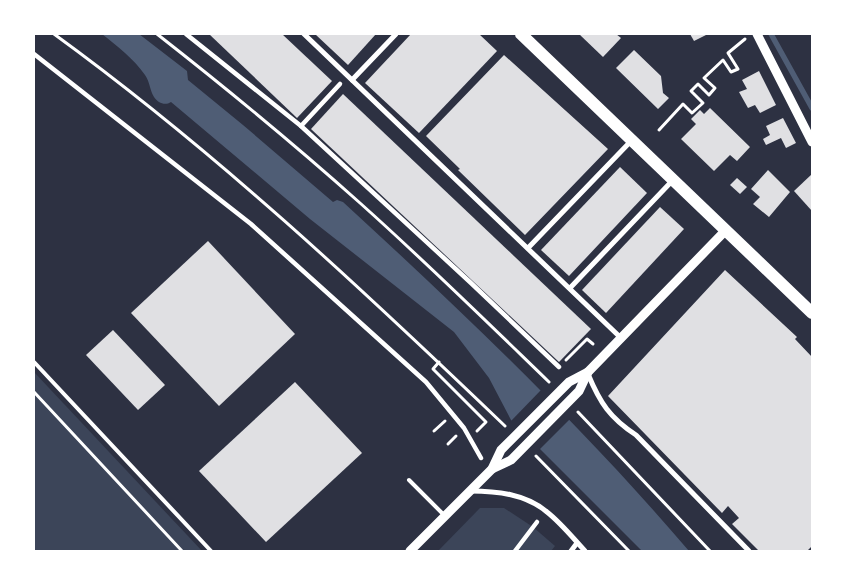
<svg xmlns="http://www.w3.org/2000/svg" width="846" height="585" font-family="Mulish,sans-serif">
  <rect width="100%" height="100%" fill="#2d3142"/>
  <g fill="#3c4559">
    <polygon points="34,372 202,551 34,551"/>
    <polygon points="480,508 504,508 533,527 555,546 551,551 438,551"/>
  </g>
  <path fill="#4f5d75" d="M 102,34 L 139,34 L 187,71 L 188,80 L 243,125 L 333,202 L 337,200 L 343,202 C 464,313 583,427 689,551 L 642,551 L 511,420 L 489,378 L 454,332 L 310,219 L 171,102 C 165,106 158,103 154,97 C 150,91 150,82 145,75 C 134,59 117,46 102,34 Z"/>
  <polygon fill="#2d3142" points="542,389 570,419 538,451 510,422"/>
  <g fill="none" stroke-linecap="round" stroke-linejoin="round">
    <polyline stroke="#4f5d75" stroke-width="5.5" points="771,34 812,108"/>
  </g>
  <g fill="#e0e0e3">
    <polygon points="209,34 282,34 332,81 297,118"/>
    <polygon points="315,34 376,34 348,65"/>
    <polygon points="411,34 479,34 497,51 419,133 365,83"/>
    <polygon points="579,34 616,34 621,38 603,57"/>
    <polygon points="690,34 708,34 694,41"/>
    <polygon points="634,50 661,76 663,93 669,98 658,109 616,68"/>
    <polygon points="504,55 608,149 525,235 458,170 460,169 426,136"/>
    <polygon points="759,71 776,105 760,113 755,105 748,108 739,92 747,89 742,80"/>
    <polygon points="343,94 591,329 559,362 311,129"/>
    <polygon points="710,108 750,147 737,161 730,155 714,171 681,139 696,124 691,119 700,110 704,114"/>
    <polygon points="783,118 796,143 786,148 781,138 766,145 763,139 770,135 766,126"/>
    <polygon points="620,167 647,193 569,276 541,250"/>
    <polygon points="768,170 790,192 769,217 753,204 760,197 751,189"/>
    <polygon points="812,174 812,211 794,191"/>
    <polygon points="737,178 747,187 740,194 730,185"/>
    <polygon points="660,207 684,229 606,313 582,290"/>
    <polygon points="208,241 295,334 219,406 131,313"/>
    <polygon points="725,270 797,337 795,339 812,357 812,546 807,551 759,551 732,524 739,518 728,506 722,513 608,396"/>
    <polygon points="113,330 165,385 138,410 86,355"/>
    <polygon points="295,382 362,453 266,542 199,471"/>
  </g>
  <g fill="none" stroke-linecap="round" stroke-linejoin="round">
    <g stroke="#fff" stroke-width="3">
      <path d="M 54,34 C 215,151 361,288 505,426"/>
      <path d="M 157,34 C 226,88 294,144 360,203 C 425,261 487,322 549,382"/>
      <polyline points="659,130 683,104 692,113 703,103 691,91 698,84 709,95 715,88 704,78 723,60 731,72 738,69 728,53 745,39"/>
      <polyline points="566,360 587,339 593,344"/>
      <polyline points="439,362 433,369 486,422 477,431"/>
      <polyline points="34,392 182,551"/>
      <polyline points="578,412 710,551"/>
      <polyline points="434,431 445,421"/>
      <polyline points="448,444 456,436"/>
      <polyline points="536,456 629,551"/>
    </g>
    <g stroke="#fff" stroke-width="4">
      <polyline points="34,362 211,551"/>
      <polyline points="409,480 445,516"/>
    </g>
    <g stroke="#fff" stroke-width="4.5">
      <polyline points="186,34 301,126 471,283 559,367"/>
      <polyline points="34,54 251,224 426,382 464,428 481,458"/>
      <polyline points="301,126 340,84"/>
      <polyline points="515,551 537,522"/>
    </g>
    <g stroke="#fff" stroke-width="5">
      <polyline points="304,34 621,338"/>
      <polyline points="352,80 396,34"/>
      <polyline points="528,248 632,140"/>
      <polyline points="570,288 673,180"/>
      <path d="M 588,374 C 600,403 610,418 636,435 L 749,551"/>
      <path d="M 470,491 C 497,491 526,494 547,512 C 561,523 573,538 585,551"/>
      <polyline points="571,551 577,543"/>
    </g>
    <g stroke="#fff" stroke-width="9">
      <polyline points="757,34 812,142"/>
      <polyline points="492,469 511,460 579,391 588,372 726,230"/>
      <polyline points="410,551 492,469 501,450 569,382 588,372"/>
    </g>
    <polyline stroke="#fff" stroke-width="12" points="521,34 812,313"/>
  </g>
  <rect width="846" height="585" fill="none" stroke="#ffffff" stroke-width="70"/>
</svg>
